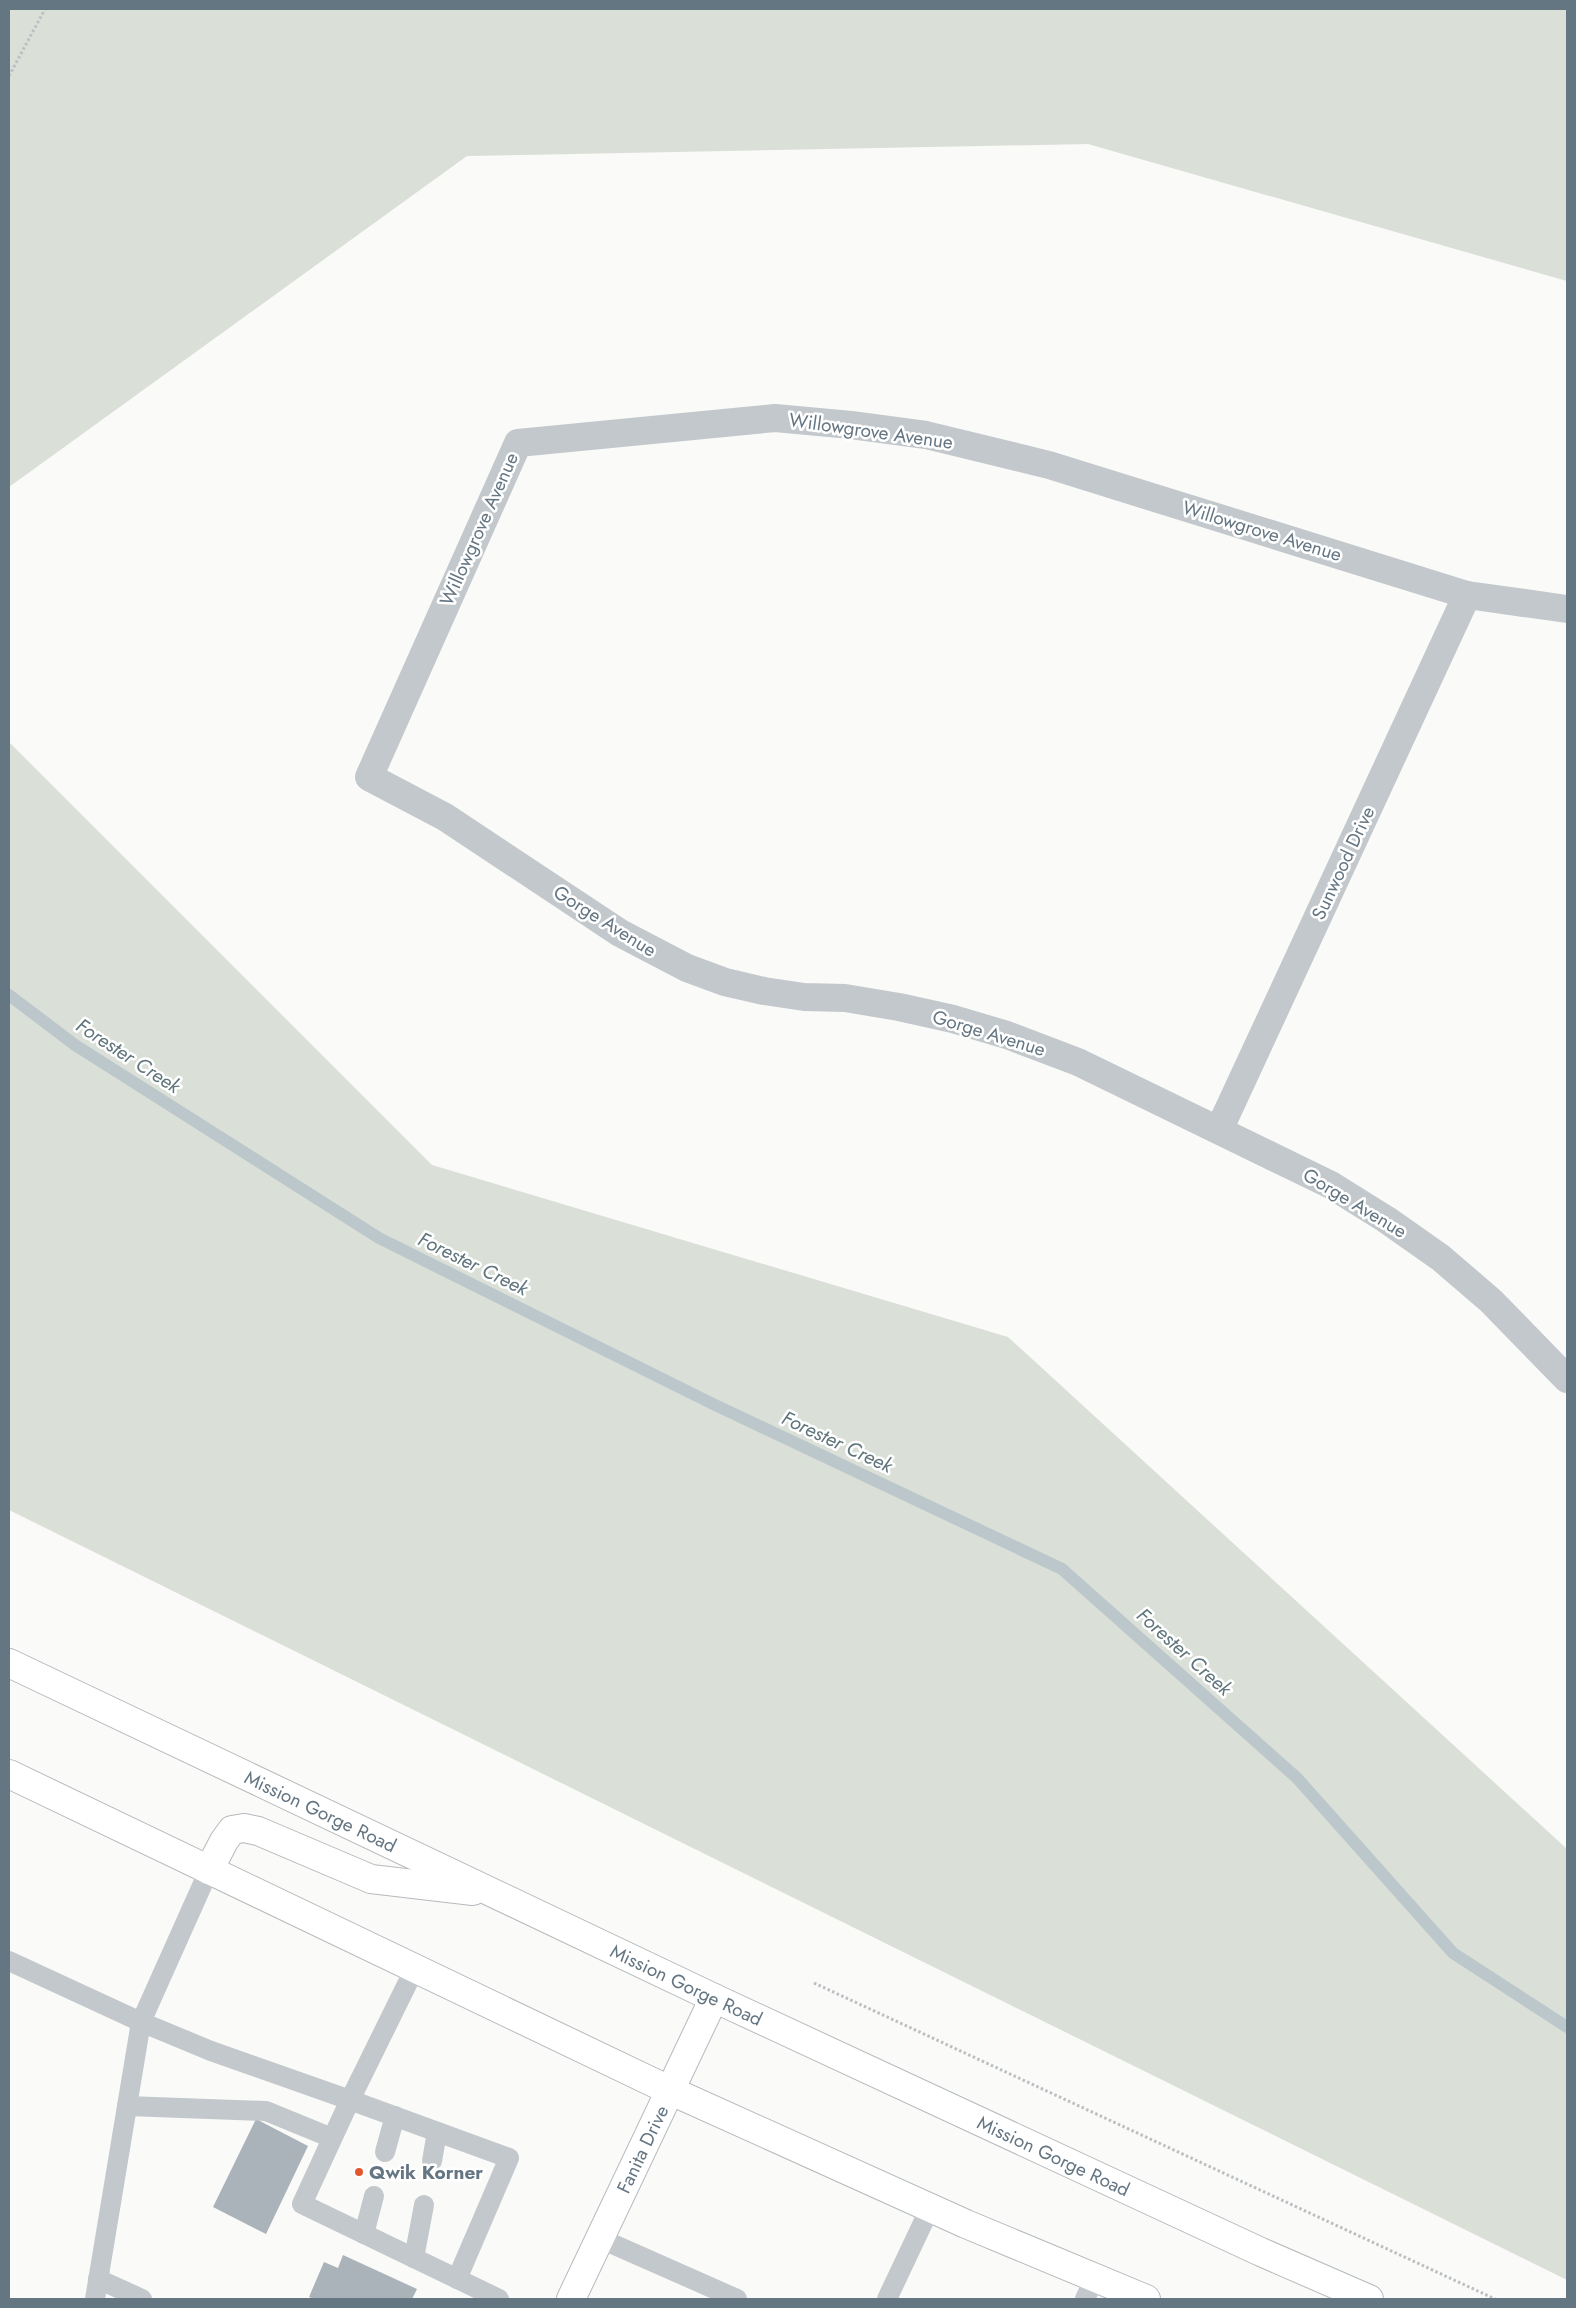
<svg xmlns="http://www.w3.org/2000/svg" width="1576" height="2308" font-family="Jost,sans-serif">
  <rect width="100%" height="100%" fill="#fafaf8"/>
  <g fill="#dadfd7">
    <polygon points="9,9 1567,9 1567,281 1088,144 467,156 9,487"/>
    <polygon points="9,742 432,1165 1008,1337 1567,1849 1567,2280 9,1510"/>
  </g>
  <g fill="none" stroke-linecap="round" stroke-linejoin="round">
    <polyline stroke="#bbc7cb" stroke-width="12" points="9,995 75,1045 379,1238 713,1404 1062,1569 1297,1778 1453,1953 1567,2027"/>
  </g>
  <g fill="#aab3b9">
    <polygon points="256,2119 308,2146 266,2234 213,2207"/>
    <polygon points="343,2255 417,2289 412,2299 314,2299 309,2297 324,2262 338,2268"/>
  </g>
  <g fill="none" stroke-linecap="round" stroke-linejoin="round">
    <g stroke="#b5babe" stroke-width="30">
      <g id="primary">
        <path id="s1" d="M 9,1663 L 714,1998 L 1261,2252 L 1369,2299"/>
        <polyline points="9,1774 669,2090 966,2224 1146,2299"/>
        <polyline points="209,1870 224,1841 232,1830 244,1828 258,1831 371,1879 473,1891"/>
        <path id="s2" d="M 571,2299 L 714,1998"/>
      </g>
    </g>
    <g stroke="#bbbfc2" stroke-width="3" stroke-dasharray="2.5 2.5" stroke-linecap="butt">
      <polyline points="9,76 45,9"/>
      <polyline points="814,1983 1495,2299"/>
    </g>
    <g stroke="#c3c8cc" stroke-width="20">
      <polyline points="9,1961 141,2022 209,1870"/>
      <polyline points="127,2106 266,2111 332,2138"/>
      <polyline points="385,2152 395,2116"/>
      <polyline points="432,2161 437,2132"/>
      <polyline points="364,2234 374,2196"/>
      <polyline points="599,2238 737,2299"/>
      <polyline points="414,2258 424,2205"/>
      <polyline points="98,2279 142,2299"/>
      <polyline points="457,2279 509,2158 350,2100 302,2204 499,2299"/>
      <polyline points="95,2299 141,2022 211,2051 350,2100 415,1968"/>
      <polyline points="887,2299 930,2208"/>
      <polyline points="1085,2299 1095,2277"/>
    </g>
    <g stroke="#c3c8cc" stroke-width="28">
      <polyline points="1567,609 1467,595 1049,465 926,435 851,425 775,418 518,443 369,777 445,817 620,933 687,968 725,982 764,991 804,997 845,998 899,1007 953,1019 1007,1035 1078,1062 1331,1185 1387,1220 1441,1258 1491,1301 1567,1379"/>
      <polyline points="1219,1130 1467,595"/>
    </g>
    <use href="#primary" stroke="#fff" stroke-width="28"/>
  </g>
  <circle fill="#e4572e" stroke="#fff" stroke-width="2" cx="359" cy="2172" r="5"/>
  <g text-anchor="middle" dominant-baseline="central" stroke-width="5" stroke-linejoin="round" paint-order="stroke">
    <g font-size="19" fill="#657683" stroke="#fff">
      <text transform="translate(871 431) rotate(8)">Willowgrove Avenue</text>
      <text transform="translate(479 529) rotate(-66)">Willowgrove Avenue</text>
      <text transform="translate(1262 531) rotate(17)">Willowgrove Avenue</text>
      <text transform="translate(1343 863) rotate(-65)">Sunwood Drive</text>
      <text transform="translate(605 921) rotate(32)">Gorge Avenue</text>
      <text transform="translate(989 1033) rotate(17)">Gorge Avenue</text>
      <text transform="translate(1355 1203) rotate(31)">Gorge Avenue</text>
      <text stroke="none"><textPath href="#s1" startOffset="345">Mission Gorge Road</textPath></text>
      <text stroke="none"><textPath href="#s1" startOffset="750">Mission Gorge Road</textPath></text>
      <text stroke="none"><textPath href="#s2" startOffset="166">Fanita Drive</textPath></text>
      <text stroke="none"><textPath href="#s1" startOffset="1155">Mission Gorge Road</textPath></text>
    </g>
    <g font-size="19" font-weight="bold" fill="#657683" stroke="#fff" text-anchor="start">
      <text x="369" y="2172">Qwik Korner</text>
    </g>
    <g font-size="20" font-style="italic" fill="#60757c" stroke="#fff">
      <text transform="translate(128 1056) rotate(33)">Forester Creek</text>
      <text transform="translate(473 1264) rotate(26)">Forester Creek</text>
      <text transform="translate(837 1442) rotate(25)">Forester Creek</text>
      <text transform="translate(1184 1652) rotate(42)">Forester Creek</text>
    </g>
  </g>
  <rect width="1576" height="2308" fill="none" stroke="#657683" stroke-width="20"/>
</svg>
